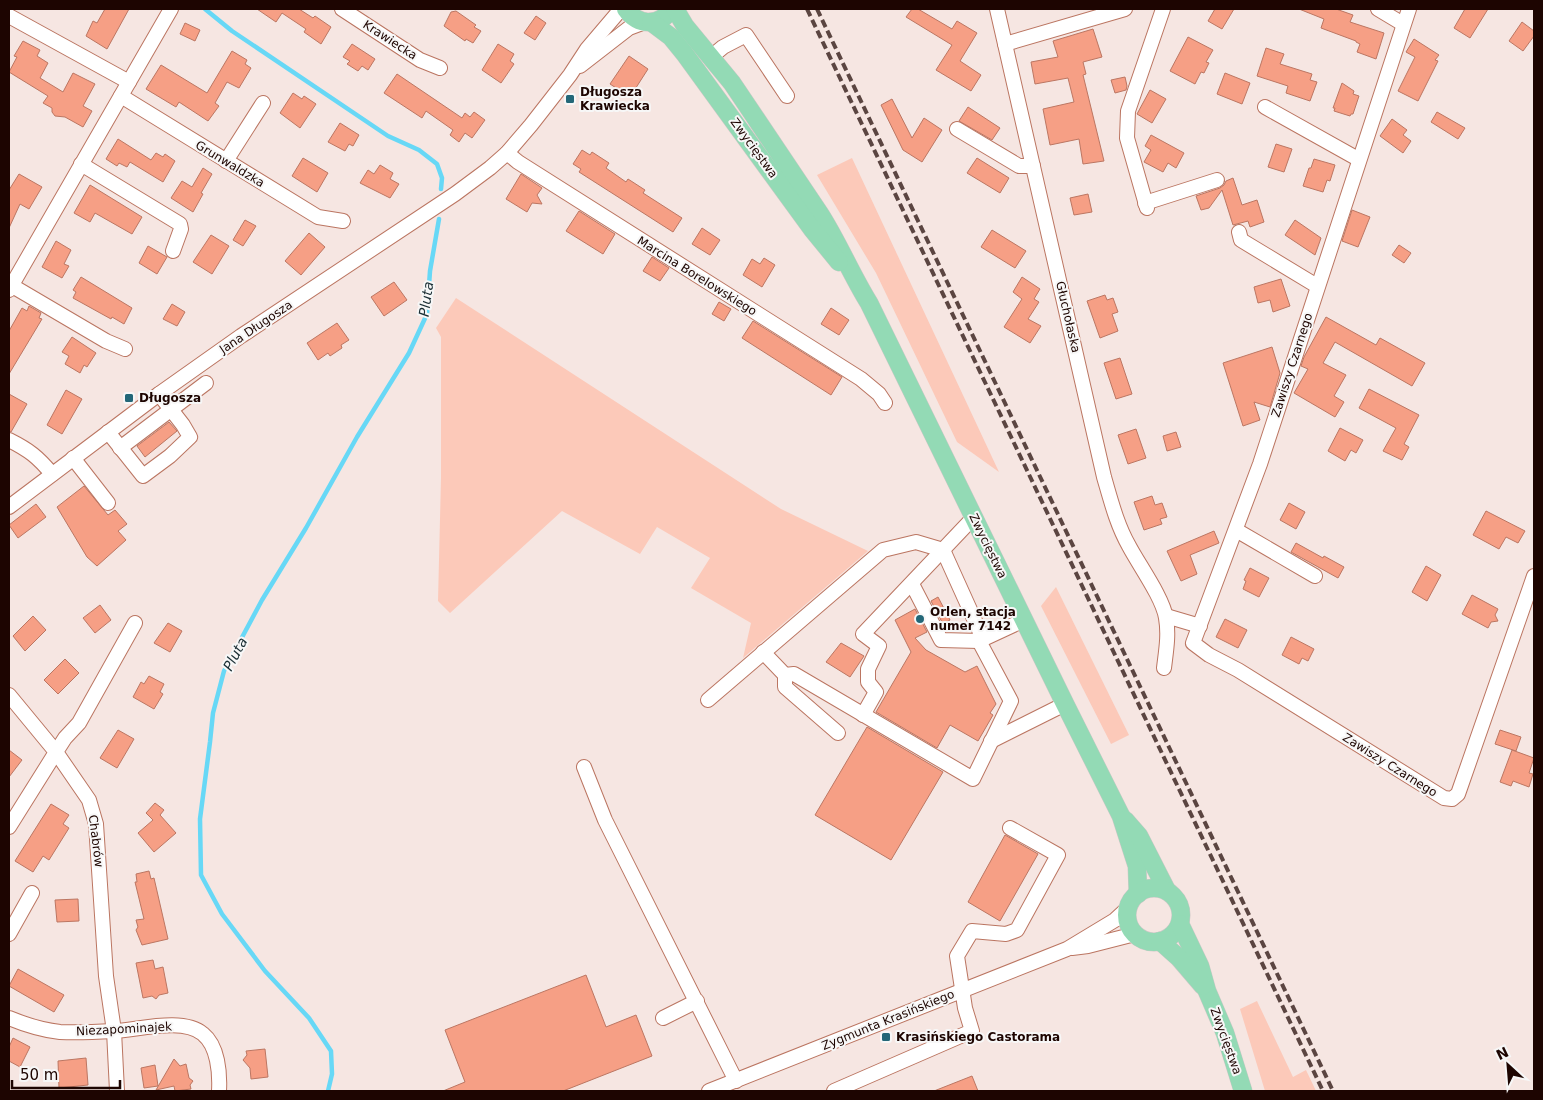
<svg xmlns="http://www.w3.org/2000/svg" width="1543" height="1100" font-family="'DejaVu Sans',sans-serif">
  <rect width="100%" height="100%" fill="#f6e6e2"/>
  <g fill="#fcc9b9">
    <polygon points="852,158 999,472 957,442 876,273 817,175"/>
    <polygon points="456,298 781,509 868,551 743,658 751,623 691,588 710,558 657,527 640,554 562,511 450,613 438,601 441,478 441,337 436,328"/>
    <polygon points="1056,587 1129,735 1111,744 1041,606"/>
    <polygon points="1257,1001 1293,1077 1306,1070 1316,1091 1265,1091 1240,1009"/>
  </g>
  <g fill="none" stroke-linecap="round" stroke-linejoin="round">
    <g stroke="#67d8f6" stroke-width="4.5">
      <polyline points="205,9 232,31 388,136 419,150 437,164 442,178 441,189"/>
      <polyline points="328,1091 332,1074 331,1051 309,1018 265,971 222,914 201,875 200,819 210,742 213,713 224,671 262,600 306,528 357,437 409,353 427,314 430,271 439,219"/>
    </g>
  </g>
  <g fill="#f69f85" stroke="#bc7662">
    <polygon points="105,9 129,9 107,49 86,36 93,21 97,23"/>
    <polygon points="257,9 299,9 313,18 315,16 331,27 321,44 304,32 306,29 282,13 276,22"/>
    <polygon points="912,9 918,9 952,29 957,21 977,33 960,61 981,75 971,91 936,70 952,45 906,17"/>
    <polygon points="1215,9 1234,9 1222,29 1208,21"/>
    <polygon points="1299,9 1336,9 1353,15 1350,22 1384,33 1376,59 1357,52 1360,44 1356,42 1356,41 1321,28 1324,19"/>
    <polygon points="1465,9 1488,9 1470,38 1454,28"/>
    <polygon points="456,11 476,25 474,27 481,31 473,43 466,39 465,41 444,26 451,12"/>
    <polygon points="536,16 546,23 535,40 524,33"/>
    <polygon points="1522,22 1534,31 1534,36 1523,51 1509,41"/>
    <polygon points="185,23 200,30 195,41 180,34"/>
    <polygon points="1093,29 1102,57 1083,62 1086,74 1083,75 1104,161 1083,164 1079,139 1050,145 1043,109 1074,102 1068,78 1035,84 1031,62 1058,57 1053,41"/>
    <polygon points="1188,37 1213,50 1206,62 1209,63 1204,73 1201,72 1195,84 1170,71"/>
    <polygon points="1414,39 1439,55 1435,60 1438,61 1418,101 1398,91 1415,57 1406,52"/>
    <polygon points="23,41 40,50 37,56 48,63 40,78 63,92 73,73 95,84 83,106 92,111 83,127 65,117 55,116 52,112 52,108 43,103 48,96 9,72 17,57 14,56"/>
    <polygon points="352,44 375,59 368,70 362,66 358,71 347,64 350,61 343,57"/>
    <polygon points="498,44 514,54 510,61 514,64 501,83 482,70"/>
    <polygon points="1266,48 1284,54 1280,64 1312,74 1310,80 1317,82 1310,101 1286,93 1288,86 1257,76"/>
    <polygon points="232,51 247,60 245,64 251,68 239,88 227,82 215,103 219,106 208,121 179,102 176,107 146,89 161,65 207,93"/>
    <polygon points="629,56 648,69 630,97 610,84"/>
    <polygon points="1225,73 1250,83 1242,104 1217,94"/>
    <polygon points="397,74 462,118 465,113 470,117 474,112 485,120 472,138 465,133 459,142 450,135 453,130 426,111 422,118 384,93"/>
    <polygon points="1125,77 1127,86 1126,90 1115,93 1111,80"/>
    <polygon points="1342,83 1354,91 1353,94 1359,96 1353,114 1351,114 1350,116 1334,111 1335,108 1333,108"/>
    <polygon points="1150,90 1166,99 1152,123 1137,114"/>
    <polygon points="293,93 302,99 304,96 316,104 300,128 280,113"/>
    <polygon points="892,99 912,138 924,118 942,130 922,162 903,150 881,105"/>
    <polygon points="968,107 1000,128 992,140 959,121"/>
    <polygon points="1437,112 1465,128 1458,139 1431,122"/>
    <polygon points="1392,119 1407,130 1403,135 1411,141 1403,153 1380,136"/>
    <polygon points="340,123 359,135 353,146 349,144 345,151 328,142"/>
    <polygon points="1151,135 1184,153 1176,168 1168,163 1163,172 1144,162 1151,150 1145,146"/>
    <polygon points="118,139 151,160 156,153 163,157 165,154 175,161 163,182 130,162 127,167 119,163 117,166 106,159"/>
    <polygon points="1276,144 1292,149 1284,172 1268,167"/>
    <polygon points="582,150 590,155 592,152 609,163 606,168 626,182 628,179 645,190 643,193 682,218 673,232 579,172 581,169 573,164"/>
    <polygon points="303,158 328,173 317,192 292,176"/>
    <polygon points="977,158 1009,178 1000,193 967,173"/>
    <polygon points="1314,159 1335,165 1330,181 1327,180 1323,192 1303,186 1309,168 1311,168"/>
    <polygon points="380,165 393,173 390,179 399,184 390,198 360,183 368,170 374,174"/>
    <polygon points="203,168 212,174 201,193 203,194 193,212 171,198 182,181 192,187"/>
    <polygon points="19,174 42,187 29,209 20,204 9,228 9,190"/>
    <polygon points="521,174 542,188 537,195 542,204 532,203 527,212 506,199"/>
    <polygon points="1233,178 1242,205 1257,200 1264,222 1250,227 1248,221 1233,225 1222,190 1209,208 1201,210 1196,196 1220,188 1224,185 1226,181"/>
    <polygon points="90,185 142,217 132,234 95,213 90,222 74,213"/>
    <polygon points="1088,194 1092,212 1074,215 1070,198"/>
    <polygon points="1352,210 1370,217 1358,247 1342,241"/>
    <polygon points="579,211 615,234 603,254 566,231"/>
    <polygon points="245,220 256,226 243,246 233,240"/>
    <polygon points="1295,220 1321,238 1315,255 1285,235"/>
    <polygon points="702,228 720,240 710,255 692,244"/>
    <polygon points="992,230 1026,251 1015,268 981,247"/>
    <polygon points="309,233 325,247 301,275 285,261"/>
    <polygon points="211,235 229,246 212,274 193,262"/>
    <polygon points="56,241 71,250 64,264 69,266 62,278 42,267"/>
    <polygon points="1399,245 1411,253 1404,263 1392,255"/>
    <polygon points="148,246 167,257 157,274 139,263"/>
    <polygon points="652,257 669,268 660,281 643,271"/>
    <polygon points="764,258 775,265 762,287 743,275 752,259 760,264"/>
    <polygon points="81,277 132,308 124,324 112,317 111,319 73,298 76,292 73,290"/>
    <polygon points="1022,277 1040,289 1034,299 1039,302 1028,319 1041,326 1030,343 1004,327 1022,299 1013,292"/>
    <polygon points="1281,279 1290,306 1273,312 1270,300 1258,303 1254,287"/>
    <polygon points="394,282 407,300 384,316 371,297"/>
    <polygon points="1105,295 1107,300 1113,298 1118,312 1112,314 1118,331 1100,338 1087,301"/>
    <polygon points="719,302 731,309 724,321 712,314"/>
    <polygon points="172,304 185,312 177,326 163,319"/>
    <polygon points="29,306 41,313 39,318 42,319 9,374 9,331 22,308 27,311"/>
    <polygon points="831,308 849,320 839,335 821,324"/>
    <polygon points="1326,317 1376,345 1380,338 1425,363 1412,386 1335,342 1323,363 1346,375 1334,396 1344,402 1335,417 1294,393 1308,369 1301,366 1304,357"/>
    <polygon points="753,321 842,377 831,395 742,338"/>
    <polygon points="337,323 349,340 341,345 342,348 330,356 328,353 318,360 307,343"/>
    <polygon points="72,337 96,353 87,367 84,365 80,373 65,364 69,356 62,352"/>
    <polygon points="1272,347 1280,373 1270,407 1254,402 1260,420 1243,426 1223,363"/>
    <polygon points="1120,358 1132,394 1116,399 1104,363"/>
    <polygon points="1369,389 1419,415 1404,444 1409,447 1402,460 1383,451 1396,428 1359,408"/>
    <polygon points="66,390 82,399 62,434 47,425"/>
    <polygon points="9,394 27,404 11,432 9,431"/>
    <polygon points="169,422 177,431 145,457 137,446"/>
    <polygon points="1340,428 1363,440 1356,453 1351,450 1345,461 1328,451"/>
    <polygon points="1136,429 1146,458 1128,464 1118,435"/>
    <polygon points="1176,432 1181,447 1167,451 1163,436"/>
    <polygon points="84,486 108,515 115,510 127,524 118,531 126,540 97,566 87,557 57,507"/>
    <polygon points="1152,496 1155,505 1162,503 1167,517 1160,519 1162,524 1144,530 1134,502"/>
    <polygon points="1289,503 1305,512 1296,529 1280,520"/>
    <polygon points="36,504 46,517 18,538 9,525"/>
    <polygon points="1486,511 1525,531 1518,543 1506,537 1499,549 1473,535"/>
    <polygon points="1214,531 1219,543 1190,555 1197,574 1181,581 1167,551"/>
    <polygon points="1296,543 1323,558 1324,556 1344,567 1338,578 1291,552"/>
    <polygon points="1426,566 1441,575 1427,601 1412,592"/>
    <polygon points="1250,568 1269,578 1259,597 1243,589 1246,581 1244,580"/>
    <polygon points="1472,595 1498,609 1495,615 1498,621 1491,622 1488,628 1462,614"/>
    <polygon points="938,597 950,620 943,624 931,601"/>
    <polygon points="100,605 111,620 95,633 83,618"/>
    <polygon points="915,609 927,632 915,638 926,650 965,672 977,666 996,704 990,713 993,715 978,741 950,725 937,748 876,712 911,652 895,620"/>
    <polygon points="33,616 46,630 25,651 13,636"/>
    <polygon points="1225,619 1247,630 1238,648 1216,637"/>
    <polygon points="168,623 182,631 170,652 154,643"/>
    <polygon points="1291,637 1314,649 1308,661 1302,658 1299,664 1282,655"/>
    <polygon points="841,643 864,656 850,677 826,662"/>
    <polygon points="65,659 79,673 58,694 44,680"/>
    <polygon points="149,676 164,684 160,692 163,694 154,709 133,697 141,682 144,684"/>
    <polygon points="867,727 943,772 891,860 815,815"/>
    <polygon points="118,730 134,739 117,768 100,758"/>
    <polygon points="1500,730 1521,737 1516,751 1495,744"/>
    <polygon points="9,750 22,760 9,777"/>
    <polygon points="1512,750 1534,758 1529,773 1533,774 1529,787 1513,781 1511,786 1500,782"/>
    <polygon points="155,803 164,810 160,815 176,833 154,852 138,833 153,820 146,813"/>
    <polygon points="51,804 69,815 63,824 69,828 49,860 43,856 33,872 15,861"/>
    <polygon points="1005,835 1038,854 1000,921 968,902"/>
    <polygon points="149,871 151,879 154,878 168,939 142,945 136,930 138,927 136,920 144,919 135,882 137,882 136,874"/>
    <polygon points="78,899 79,921 57,922 55,900"/>
    <polygon points="153,960 155,969 163,967 168,993 159,995 156,999 152,996 143,998 136,963"/>
    <polygon points="18,969 64,995 54,1012 9,986"/>
    <polygon points="586,975 606,1027 636,1015 652,1056 563,1091 443,1091 465,1082 445,1030"/>
    <polygon points="13,1038 30,1047 20,1067 9,1061 9,1047"/>
    <polygon points="265,1049 268,1077 251,1079 250,1068 243,1060 247,1055 246,1051"/>
    <polygon points="86,1058 88,1085 59,1088 58,1061"/>
    <polygon points="174,1059 180,1066 186,1064 189,1078 193,1081 190,1085 191,1089 175,1091 174,1086 156,1090"/>
    <polygon points="155,1065 158,1086 144,1088 141,1068"/>
    <polygon points="972,1076 978,1091 934,1091"/>
  </g>
  <g fill="none" stroke-linecap="round" stroke-linejoin="round">
    <g stroke="#bb7561" stroke-width="16">
      <g id="minor">
        <polyline points="342,9 420,60 440,68"/>
        <path d="M 997,9 L 1104,477 C 1111,501 1117,525 1129,546 C 1139,565 1163,598 1166,618 C 1169,635 1166,651 1164,668"/>
        <polyline points="1378,9 1403,24"/>
        <polyline points="1409,9 1260,464 1193,643 1209,655 1238,670 1444,798 1452,799 1458,794 1534,576"/>
        <polyline points="9,16 129,82"/>
        <polyline points="1005,44 1125,9"/>
        <polyline points="711,57 723,47 746,35 787,96"/>
        <polyline points="580,66 629,28 645,22"/>
        <polyline points="121,96 318,217 343,221"/>
        <polyline points="1265,107 1358,159"/>
        <polyline points="957,129 1019,166 1033,166"/>
        <polyline points="507,153 518,162 861,379 879,394 885,403"/>
        <polyline points="226,161 263,103"/>
        <polyline points="81,164 180,224 181,229 173,251"/>
        <polyline points="1145,203 1217,180"/>
        <polyline points="1147,208 1127,138 1128,111 1163,9"/>
        <polyline points="1239,232 1241,240 1317,286"/>
        <polyline points="9,284 106,341 125,349"/>
        <polyline points="9,290 171,9"/>
        <polyline points="108,432 143,476 170,456 190,437 183,425 159,394"/>
        <path d="M 9,440 C 29,450 38,457 52,474"/>
        <polyline points="120,448 206,383"/>
        <polyline points="73,458 108,503"/>
        <polyline points="9,507 159,394 241,336 455,194 490,168 507,153 531,125 570,75 587,49 621,9"/>
        <polyline points="1236,530 1315,576"/>
        <polyline points="912,584 941,640 979,641 1024,620"/>
        <polyline points="1166,616 1200,626"/>
        <polyline points="763,652 785,675 785,687 838,733"/>
        <polyline points="9,695 56,752 9,827"/>
        <polyline points="708,700 883,550 916,542 943,550 980,632 979,641 1011,701 973,779 794,674 785,675"/>
        <polyline points="863,715 876,692 868,682 868,669 879,646 863,634 974,517"/>
        <polyline points="991,741 1065,704"/>
        <polyline points="584,767 605,820 736,1081"/>
        <polyline points="9,934 32,893"/>
        <polyline points="1072,948 1088,946 1135,934"/>
        <path d="M 9,1018 C 26,1025 42,1030 60,1032 C 78,1033 96,1032 114,1031 C 138,1030 183,1017 203,1034 C 218,1046 220,1073 219,1091"/>
        <polyline points="663,1018 697,1001"/>
        <polyline points="117,1091 114,1031 106,976 96,824 89,800 56,752 65,738 79,723 135,623"/>
        <polyline points="709,1091 1067,949 1115,920 1128,908"/>
        <polyline points="834,1091 972,1031 965,1008 957,956 972,931 1006,934 1017,930 1058,855 1010,828"/>
      </g>
    </g>
    <g stroke="#cdc8c7" stroke-width="19">
      <g id="major">
        <path d="M 626,9 C 638,26 660,27 671,9"/>
        <path d="M 675,9 L 685,26 L 732,83 L 820,214 C 838,242 851,274 869,303 L 1065,704 L 1121,816 L 1137,866 L 1138,894"/>
        <polyline points="651,22 671,37 684,53 812,229 839,262"/>
        <polyline points="1125,820 1139,836 1167,891"/>
        <circle cx="1154" cy="915" r="27"/>
        <polyline points="1180,924 1200,966 1207,991 1225,1033 1243,1091"/>
        <polyline points="1160,941 1179,958 1203,986"/>
      </g>
    </g>
    <use href="#minor" stroke="#fff" stroke-width="14"/>
    <use href="#major" stroke="#93dab5" stroke-width="18"/>
    <g stroke="#5b4541" stroke-width="4" stroke-dasharray="8 4" stroke-linecap="butt">
      <polyline points="807,9 1323,1091"/>
      <polyline points="817,9 1333,1091"/>
    </g>
  </g>
  <g fill="#236778" stroke="#f7f7f7" stroke-width="2">
    <rect x="565" y="94" width="10" height="10" rx="2.5"/>
    <rect x="124" y="393" width="10" height="10" rx="2.5"/>
    <circle cx="920" cy="619" r="5"/>
    <rect x="881" y="1032" width="10" height="10" rx="2.5"/>
  </g>
  <g text-anchor="middle" dominant-baseline="central" stroke-width="4" stroke-linejoin="round" paint-order="stroke">
    <g font-size="12" fill="#1d0501" stroke="#f7f7f7">
      <text transform="translate(390 40) rotate(33)">Krawiecka</text>
      <text transform="translate(754 148) rotate(54)">Zwycięstwa</text>
      <text transform="translate(230 164) rotate(31)">Grunwaldzka</text>
      <text transform="translate(697 276) rotate(32)">Marcina Borelowskiego</text>
      <text transform="translate(1068 317) rotate(77)">Głuchołaska</text>
      <text transform="translate(256 327) rotate(-34)">Jana Długosza</text>
      <text transform="translate(1292 365) rotate(-72)">Zawiszy Czarnego</text>
      <text transform="translate(988 546) rotate(64)">Zwycięstwa</text>
      <text transform="translate(1390 765) rotate(32)">Zawiszy Czarnego</text>
      <text transform="translate(96 841) rotate(83)">Chabrów</text>
      <text transform="translate(888 1020) rotate(-22)">Zygmunta Krasińskiego</text>
      <text transform="translate(124 1029) rotate(-3)">Niezapominajek</text>
      <text transform="translate(1226 1041) rotate(70)">Zwycięstwa</text>
    </g>
    <g font-size="12" font-weight="bold" fill="#1d0501" stroke="#f7f7f7" text-anchor="start">
      <text x="580" y="92">Długosza<tspan x="580" dy="14">Krawiecka</tspan></text>
      <text x="139" y="398">Długosza</text>
      <text x="930" y="612">Orlen, stacja<tspan x="930" dy="14">numer 7142</tspan></text>
      <text x="896" y="1037">Krasińskiego Castorama</text>
    </g>
    <g font-size="14" font-style="italic" fill="#192d33" stroke="#f7f7f7">
      <text transform="translate(426 299) rotate(-82)">Pluta</text>
      <text transform="translate(235 654) rotate(-62)">Pluta</text>
    </g>
  </g>
  <rect width="1543" height="1100" fill="none" stroke="#1d0501" stroke-width="20"/>
  <g transform="translate(1508 1065) rotate(334)" stroke="#f7f7f7" stroke-width="4" paint-order="stroke">
  <path d="M0-4L9 19L0 12L-9 19Z" fill="#1d0501"/>
  <text y="-8" font-size="14" font-weight="bold" text-anchor="middle" fill="#1d0501">N</text>
  </g>
  <path d="M12 1080v8h108v-8" fill="none" stroke="#1d0501" stroke-width="2.5"/>
  <text x="20" y="1080" font-size="15" fill="#1d0501" stroke="#f7f7f7" stroke-width="4" paint-order="stroke">50 m</text>
</svg>
